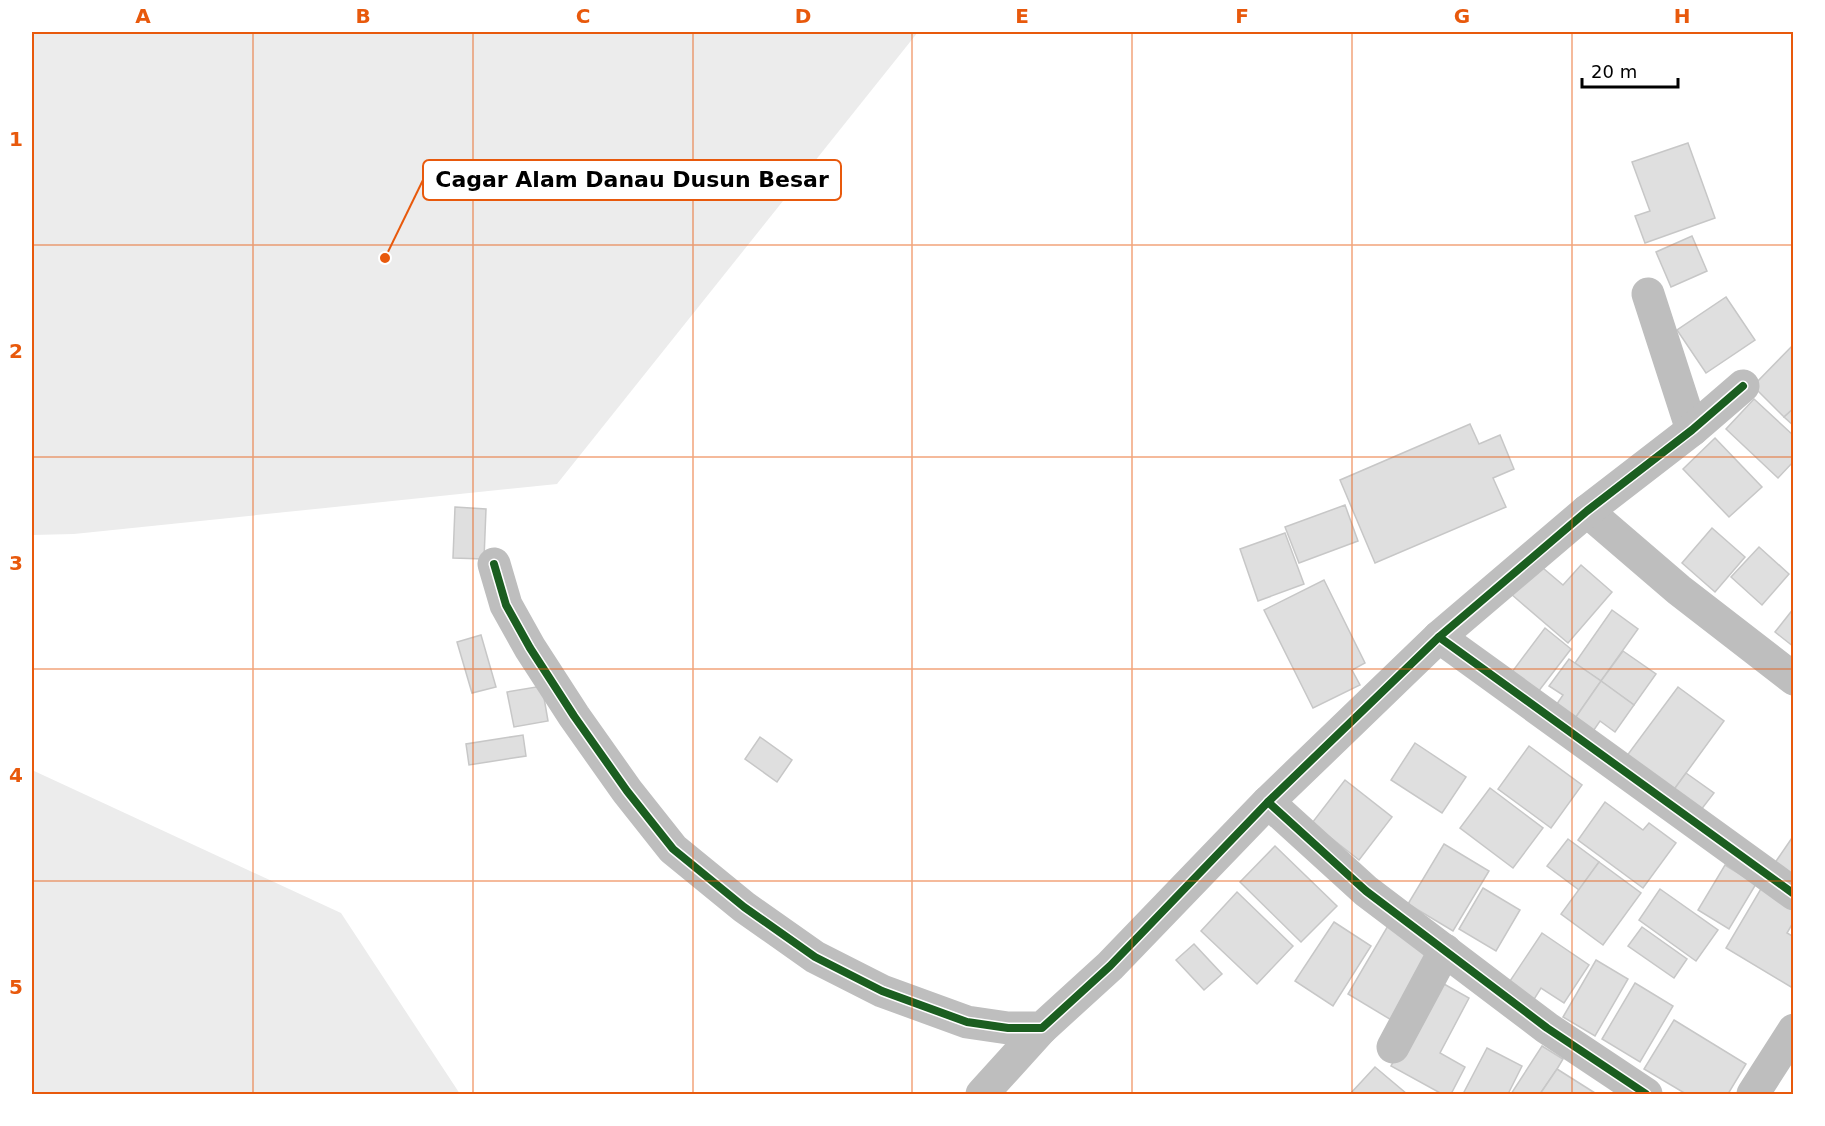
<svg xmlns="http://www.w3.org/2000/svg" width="1825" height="1126" font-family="'DejaVu Sans',sans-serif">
  <rect width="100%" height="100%" fill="#fff"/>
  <g fill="#ececec">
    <polygon points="32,32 918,32 557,484 74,534 32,535"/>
    <polygon points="32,770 341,913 460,1094 32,1094"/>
  </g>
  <g fill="#dfdfdf" stroke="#c7c7c7" stroke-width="1.5">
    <polygon points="1688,143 1715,218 1645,243 1635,216 1650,211 1632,162"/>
    <polygon points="1692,236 1707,271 1671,287 1656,252"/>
    <polygon points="1726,297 1755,340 1706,373 1677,330"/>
    <polygon points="1794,344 1794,408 1784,417 1753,386"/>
    <polygon points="1754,399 1794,436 1794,461 1778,478 1726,429"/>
    <polygon points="1794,408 1794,426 1784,417"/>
    <polygon points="1470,424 1479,444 1500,435 1514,469 1493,478 1506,507 1375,563 1340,480"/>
    <polygon points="1715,438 1762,487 1729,517 1683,469"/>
    <polygon points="1345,505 1358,541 1299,563 1285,527"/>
    <polygon points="455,507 486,509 484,559 453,558"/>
    <polygon points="1712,528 1745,557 1715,592 1682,563"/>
    <polygon points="1285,533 1304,584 1258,601 1240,549"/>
    <polygon points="1759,547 1789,574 1762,605 1731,577"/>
    <polygon points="1537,563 1563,585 1581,565 1612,592 1568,643 1511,594"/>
    <polygon points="1324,580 1365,663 1352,670 1360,685 1313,708 1264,610"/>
    <polygon points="1794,608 1794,647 1775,632"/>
    <polygon points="1612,610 1638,629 1601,681 1575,663"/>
    <polygon points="1545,628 1571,649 1538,692 1512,672"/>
    <polygon points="481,635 496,687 472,693 457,642"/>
    <polygon points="1623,651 1656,674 1634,705 1601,681"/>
    <polygon points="1569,659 1601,681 1569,727 1550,714 1563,695 1549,686"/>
    <polygon points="1601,681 1634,705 1615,732 1600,721 1587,740 1569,727"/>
    <polygon points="542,686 548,721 514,727 507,692"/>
    <polygon points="1678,687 1724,721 1670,795 1623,761"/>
    <polygon points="523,735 526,756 469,765 466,744"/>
    <polygon points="760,737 792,760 777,782 745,759"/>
    <polygon points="1415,743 1466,777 1442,813 1391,780"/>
    <polygon points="1529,746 1582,785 1551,828 1498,789"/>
    <polygon points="1686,773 1714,793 1697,815 1670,795"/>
    <polygon points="1345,780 1392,817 1359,860 1312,823"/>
    <polygon points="1490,788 1543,828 1513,868 1460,828"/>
    <polygon points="1605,802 1643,830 1649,823 1676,843 1643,888 1578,840"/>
    <polygon points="1794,835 1794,886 1770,870"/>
    <polygon points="1568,839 1599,862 1579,890 1547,866"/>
    <polygon points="1444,844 1489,871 1453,931 1408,904"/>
    <polygon points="1275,846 1337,906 1301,942 1240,882"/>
    <polygon points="1599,862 1641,893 1603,945 1561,914"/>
    <polygon points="1725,865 1756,884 1729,929 1698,910"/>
    <polygon points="1762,887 1794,907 1794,921 1787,933 1794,937 1794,983 1791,987 1726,948"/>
    <polygon points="1483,888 1520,910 1496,951 1459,929"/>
    <polygon points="1660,889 1718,930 1696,961 1639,920"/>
    <polygon points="1237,892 1293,946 1257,984 1201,931"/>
    <polygon points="1334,922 1371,946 1333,1006 1295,981"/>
    <polygon points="1389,924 1434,951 1393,1021 1348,994"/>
    <polygon points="1642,927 1687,959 1674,978 1628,946"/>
    <polygon points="1542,933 1589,965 1564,1003 1541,988 1533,1001 1508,984"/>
    <polygon points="1194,944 1222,974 1204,990 1176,960"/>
    <polygon points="1596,960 1628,979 1595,1036 1563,1017"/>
    <polygon points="1635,983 1673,1006 1640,1062 1602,1039"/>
    <polygon points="1444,984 1469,998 1440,1053 1465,1067 1451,1094 1442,1094 1391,1066 1408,1035"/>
    <polygon points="1674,1020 1746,1064 1728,1094 1686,1094 1644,1069"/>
    <polygon points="1542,1046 1563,1059 1557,1069 1540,1094 1511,1094"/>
    <polygon points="1487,1048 1522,1066 1508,1094 1463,1094"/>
    <polygon points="1375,1067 1407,1094 1350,1094"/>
    <polygon points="1557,1069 1595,1093 1594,1094 1540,1094"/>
  </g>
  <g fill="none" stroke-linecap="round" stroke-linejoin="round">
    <g stroke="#bebebe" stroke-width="33">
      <polyline points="1648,294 1692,430"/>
      <polyline points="1587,511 1679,590 1794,679"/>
      <polyline points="494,564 506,605 530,648 574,716 627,791 673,849 744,907 815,957 882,991 967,1022 1008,1028 1042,1028 1110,966 1268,802 1439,637 1587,511 1692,430 1743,386"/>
      <polyline points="1439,637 1794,894"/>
      <polyline points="1268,802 1366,891 1547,1028 1646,1094"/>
      <polyline points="1393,1047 1445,950"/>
      <polyline points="982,1094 1042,1028"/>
      <polyline points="1753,1094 1794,1030"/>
    </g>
    <g stroke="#fff" stroke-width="11">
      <g id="cycleway">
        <polyline points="494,564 506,605 530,648 574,716 627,791 673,849 744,907 815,957 882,991 967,1022 1008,1028 1042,1028 1110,966 1268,802 1439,637 1587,511 1692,430 1743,386"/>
        <polyline points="1439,637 1794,894"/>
        <polyline points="1268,802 1366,891 1547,1028 1646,1094"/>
      </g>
    </g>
    <use href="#cycleway" stroke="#1b5e20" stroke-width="8"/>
  </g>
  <path fill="none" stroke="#e8590c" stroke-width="1.5" stroke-opacity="0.55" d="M 253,32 L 253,1094M 473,32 L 473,1094M 693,32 L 693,1094M 912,32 L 912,1094M 1132,32 L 1132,1094M 1352,32 L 1352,1094M 1572,32 L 1572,1094M 32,245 L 1794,245M 32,457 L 1794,457M 32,669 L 1794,669M 32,881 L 1794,881"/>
  <path fill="none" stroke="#e8590c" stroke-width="2" d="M385 258L423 180"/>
  <circle fill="#e8590c" stroke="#fff" stroke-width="2" cx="385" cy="258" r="6"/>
  <rect fill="#fff" stroke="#e8590c" stroke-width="2" x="423" y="160" width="418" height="40" rx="6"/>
  <g font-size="22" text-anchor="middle" font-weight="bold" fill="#000">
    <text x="632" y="187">Cagar Alam Danau Dusun Besar</text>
  </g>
  <rect width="1825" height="1126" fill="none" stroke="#ffffff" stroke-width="66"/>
  <path d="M1582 78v9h96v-9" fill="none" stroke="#000000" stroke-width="3"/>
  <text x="1591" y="78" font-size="18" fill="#000000" stroke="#ffffff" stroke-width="4.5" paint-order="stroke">20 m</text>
  <rect x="33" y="33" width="1759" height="1060" fill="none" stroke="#e8590c" stroke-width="2"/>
  <g font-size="20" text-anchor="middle" font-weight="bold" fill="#e8590c">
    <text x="143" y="23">A</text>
    <text x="363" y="23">B</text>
    <text x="583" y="23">C</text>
    <text x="803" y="23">D</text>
    <text x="1022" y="23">E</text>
    <text x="1242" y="23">F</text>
    <text x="1462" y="23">G</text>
    <text x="1682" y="23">H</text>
    <text x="16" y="146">1</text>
    <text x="16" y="358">2</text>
    <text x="16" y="570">3</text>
    <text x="16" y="782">4</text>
    <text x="16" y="994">5</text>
  </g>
</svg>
